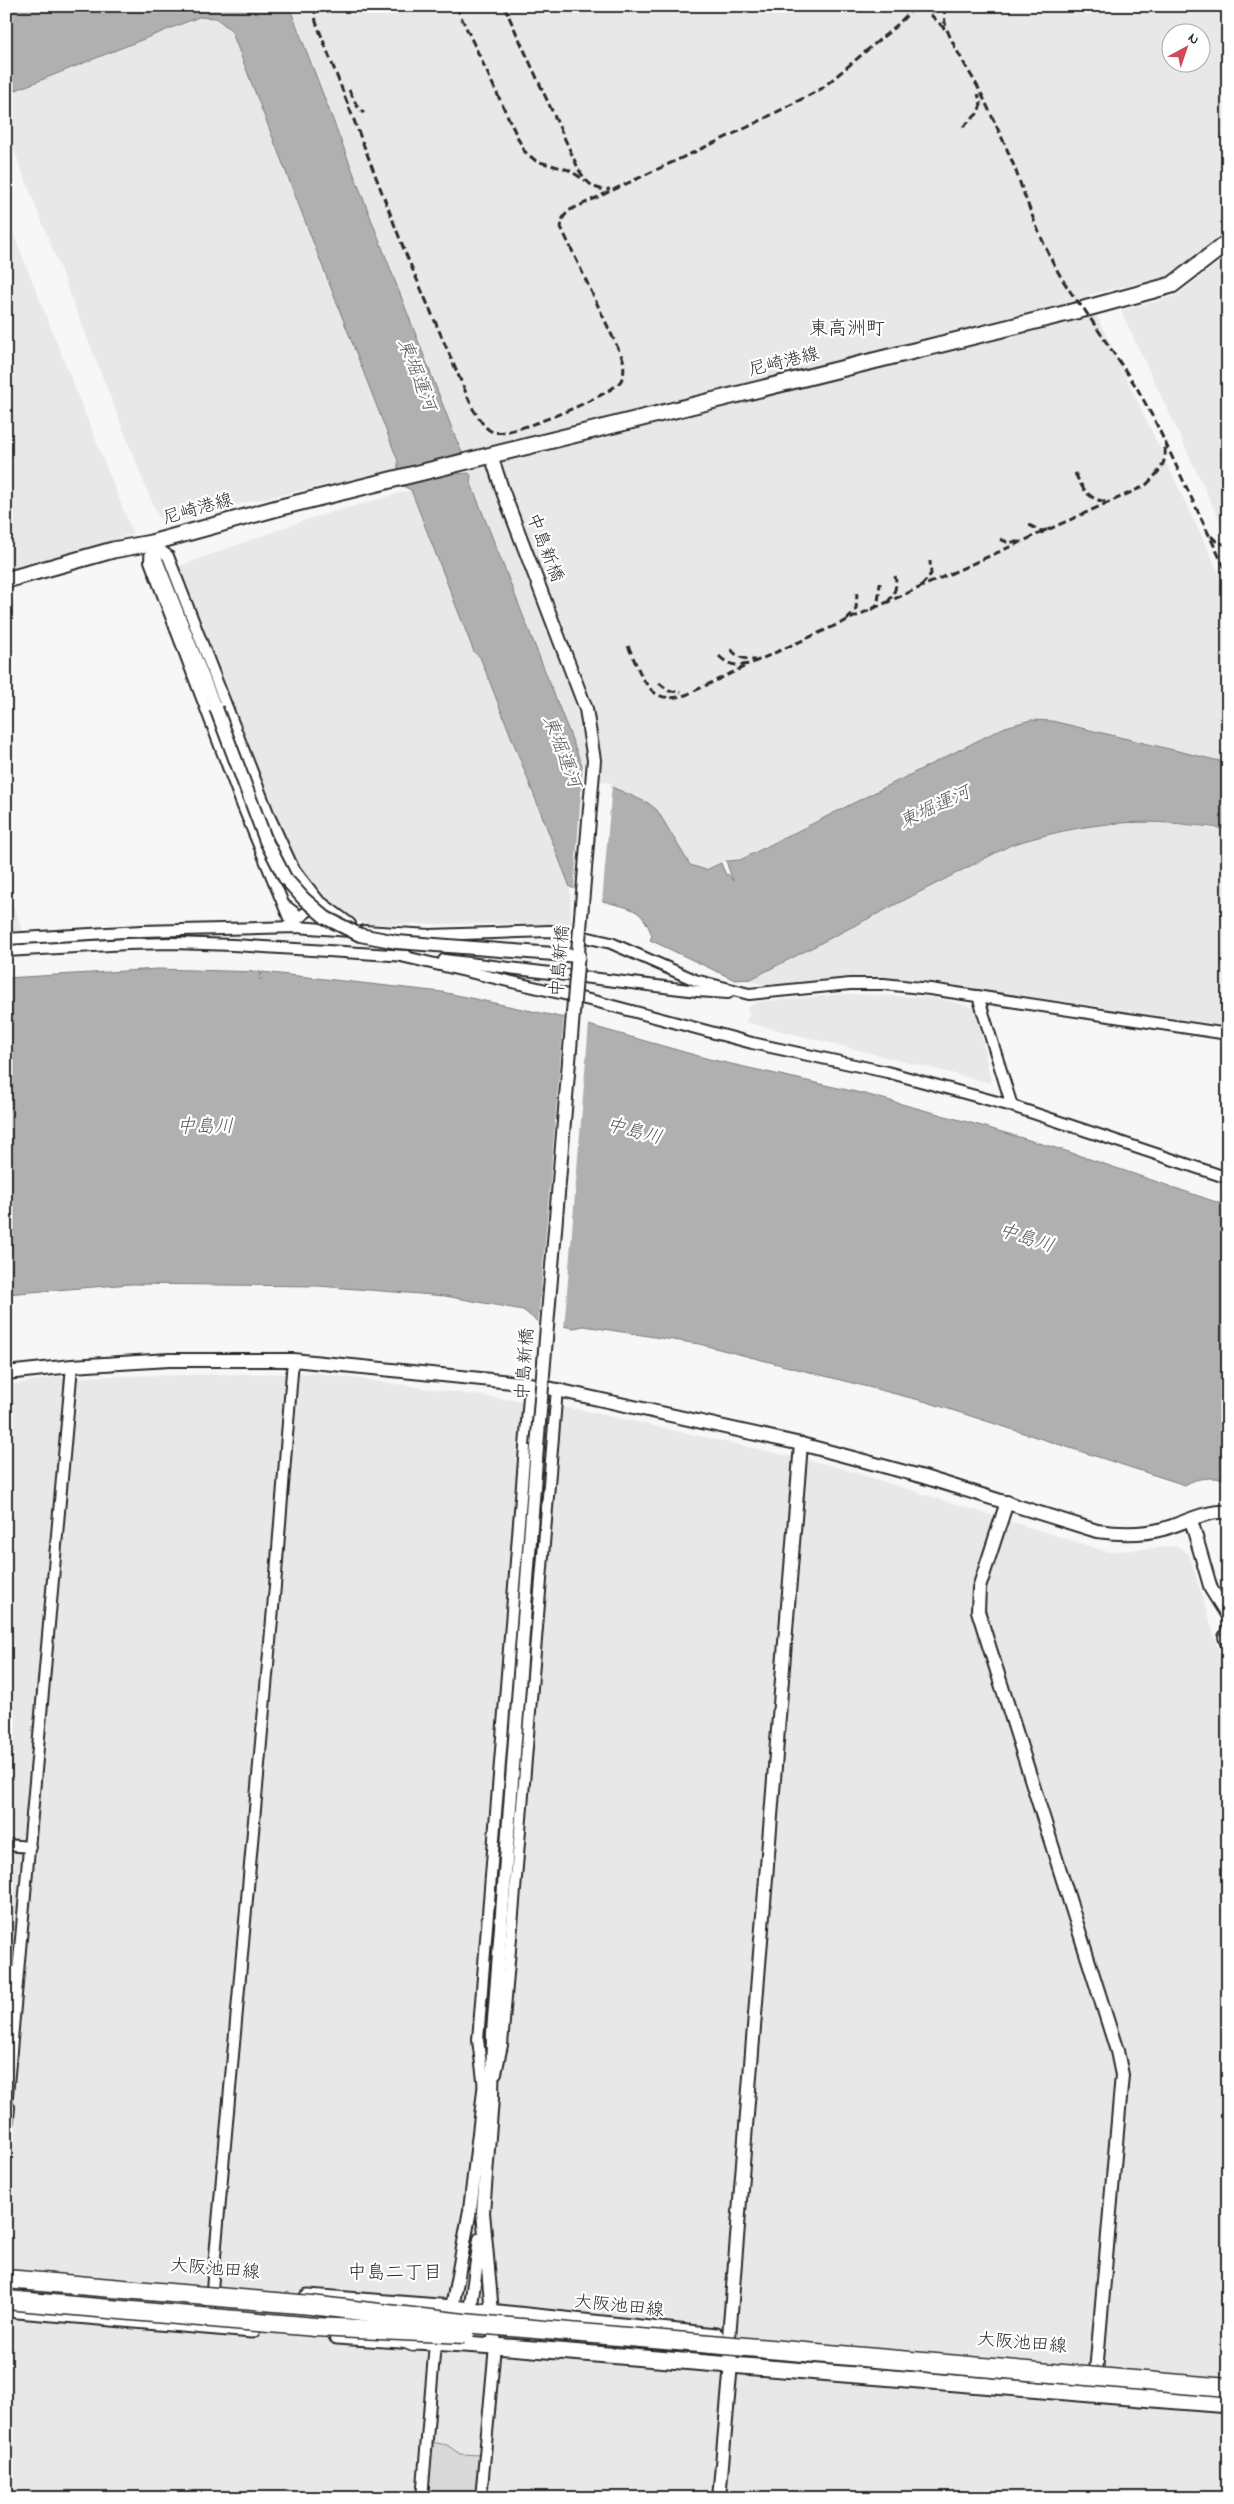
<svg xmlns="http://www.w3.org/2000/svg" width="1234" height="2504" font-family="'Indie Flower','Klee One',sans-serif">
  <rect width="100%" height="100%" fill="#f7f7f7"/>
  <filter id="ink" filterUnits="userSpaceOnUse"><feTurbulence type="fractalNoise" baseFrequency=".02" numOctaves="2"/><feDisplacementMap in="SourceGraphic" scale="10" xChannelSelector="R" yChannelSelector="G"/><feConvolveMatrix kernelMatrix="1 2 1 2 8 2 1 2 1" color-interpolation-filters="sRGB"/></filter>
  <g filter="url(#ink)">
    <g fill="#e8e8e8" fill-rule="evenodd">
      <path d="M 289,6 L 1228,6 L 1228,230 L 1171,276 L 1087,295 L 1228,592 L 1228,763 L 1052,721 L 1005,727 L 739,860 L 729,859 L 706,870 L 690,865 L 648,803 L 587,776 L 582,765 L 470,481 L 471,476 L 461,446 L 456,439 ZM 1172,32 L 1202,32 L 1202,62 L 1172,62 Z"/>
      <polygon points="209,16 224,23 236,38 398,461 398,470 247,502 167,524 160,520 146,488 13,148 6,151 6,94 199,17"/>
      <polygon points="6,215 133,534 6,570"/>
      <polygon points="1228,256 1228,538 1121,311 1175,296"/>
      <polygon points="411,490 474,652 480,657 570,887 571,924 367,924 337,913 309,882 283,838 177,567 308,519"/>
      <polygon points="1122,821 1151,821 1228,830 1228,1026 928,981 881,977 767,985 743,980 751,979 1011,845 1068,829"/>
      <polygon points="6,888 23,931 6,933"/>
      <polygon points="846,994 937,998 972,1007 977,1013 991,1083 745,1022 750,1014 747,1008 758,1002"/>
      <polygon points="317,1373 582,1410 834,1466 1108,1552 1177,1546 1189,1554 1228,1680 1228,2498 6,2498 6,1386 56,1377"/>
    </g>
    <polygon fill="#d9d9d9" stroke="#828282" points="432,2442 447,2445 460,2454 481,2455 477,2498 427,2498"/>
    <g fill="#b0b0b0" stroke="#7b7b7b">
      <path d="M 6,6 L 289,6 L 456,439 L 462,452 L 451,456 L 455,474 L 469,473 L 471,476 L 470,481 L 582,765 L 587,776 L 648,803 L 657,810 L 690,865 L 706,870 L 721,863 L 726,875 L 728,874 L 733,881 L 726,861 L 740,860 L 1005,727 L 1031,720 L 1052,721 L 1228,763 L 1228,830 C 1213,826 1197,826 1182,824 C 1122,818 1068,827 1011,845 L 751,979 L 735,980 L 650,940 L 652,936 C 642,906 629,909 603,901 C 592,897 581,891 570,887 L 480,657 L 474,652 L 411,490 L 403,486 L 398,470 L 398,461 L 231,30 L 216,18 L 199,17 L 6,94 Z"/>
      <path d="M 158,969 L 261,972 L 259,977 L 261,980 L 262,972 L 442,992 L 560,1017 L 709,1059 L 865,1094 L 982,1126 L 1069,1152 L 1228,1206 L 1228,1479 C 1212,1478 1199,1476 1185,1485 L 927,1402 L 699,1344 L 584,1326 L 574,1328 L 538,1322 L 523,1310 L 445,1296 L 318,1286 L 131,1284 L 6,1294 L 6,978 Z"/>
    </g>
    <g fill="#f7f7f7">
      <polygon points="583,763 592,778 612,784 602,903 574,891"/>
      <polygon points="564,1016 589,1023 564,1329 538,1325"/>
    </g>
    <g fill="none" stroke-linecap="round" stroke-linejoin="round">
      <g stroke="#2b2b2b" stroke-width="14">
        <g id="minor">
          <polyline points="151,543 168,556 270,818 293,868 318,900 350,924"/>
          <polyline points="151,543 150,561 242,804 289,918 297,927"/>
          <polyline points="153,549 216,708"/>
          <polyline points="287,907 300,917 309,910 310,899"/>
          <polyline points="364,931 430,935 550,931 576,935 611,943 695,980 749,994 850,984 884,984 930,989 1228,1034"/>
          <polyline points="6,939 141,931 297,927 350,931"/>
          <polyline points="6,951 128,944 173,943 233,945 407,956"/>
          <polyline points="401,956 598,1002 752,1043 887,1072 1012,1106 1228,1178"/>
          <polyline points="444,960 697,991 728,993"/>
          <polyline points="978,996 1012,1106"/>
          <polyline points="1228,1629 1224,1637 1228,1648"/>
          <polyline points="6,1845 30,1847"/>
          <polyline points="496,2073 502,2045 557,1389"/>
          <polyline points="484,2088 478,2040 530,1384"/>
          <polyline points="6,2107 72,1366"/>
          <polyline points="209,2323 275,1586 293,1360"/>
          <polyline points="422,2498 435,2343 438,2337"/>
          <polyline points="481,2498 495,2346"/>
        </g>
      </g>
      <g stroke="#2b2b2b" stroke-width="16">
        <g id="tertiary">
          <polyline points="491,455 503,492"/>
          <path d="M 6,1373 L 72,1366 L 169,1360 L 293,1360 L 530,1384 L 801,1444 L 924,1477 L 1097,1531 C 1119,1534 1141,1535 1163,1529 C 1184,1523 1206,1510 1228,1512"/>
          <polyline points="1007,1502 979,1588 978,1611 1117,2051 1122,2075 1094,2395"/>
          <polyline points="1191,1520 1211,1589 1228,1616"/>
          <polyline points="6,2129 8,2107"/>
          <polyline points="452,2308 470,2210 485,2082"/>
          <polyline points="469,2319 480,2239"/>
          <polyline points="495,2346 483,2212 492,2099 493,2033 537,1447"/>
          <polyline points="719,2498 731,2364 729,2337 801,1444"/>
        </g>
      </g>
      <g stroke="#2b2b2b" stroke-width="19">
        <g id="primary">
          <polyline points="6,580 113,550 151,543 281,507 1084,309 1172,285 1228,242"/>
          <polyline points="308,2297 452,2308 716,2336"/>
          <polyline points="6,2309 252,2330"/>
          <polyline points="337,2336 495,2346 1228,2405"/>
        </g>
      </g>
      <g stroke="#2b2b2b" stroke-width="21">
        <g id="motorway">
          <polyline points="6,2291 41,2294"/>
          <polyline points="334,2319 366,2323 413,2342"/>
        </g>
      </g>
      <use href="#minor" stroke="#fff" stroke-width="10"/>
      <use href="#tertiary" stroke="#fff" stroke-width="12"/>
      <use href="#primary" stroke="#fff" stroke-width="15"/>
      <use href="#motorway" stroke="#fff" stroke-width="18"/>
      <g stroke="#2b2b2b" stroke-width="3" stroke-dasharray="8 4" stroke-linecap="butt">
        <path d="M 314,6 L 316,22 L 405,252 L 473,409 C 478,416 484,429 493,432 C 509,438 609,396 620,382 C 625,375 624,367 623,359 L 561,227 L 563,218 L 568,211 L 748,127 L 821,89 L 896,26 L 916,6"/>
        <polyline points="456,6 524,151 536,161 569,170 586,181"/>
        <path d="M 504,6 L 579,170 C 586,182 595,192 610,189"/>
        <polyline points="922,6 946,30"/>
        <path d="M 945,6 C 944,15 944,24 948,32 C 958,56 973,76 984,99 C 996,126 1010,153 1019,180 C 1034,222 1054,276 1084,309 L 1137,388 L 1155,421 L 1228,575"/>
        <polyline points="349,90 357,106 364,113"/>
        <polyline points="963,127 977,114 981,105 978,94"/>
        <path d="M 1075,473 C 1083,490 1089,501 1110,502"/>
        <polyline points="1029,525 1041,531 1047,530"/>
        <polyline points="1211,536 1216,541 1228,546"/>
        <polyline points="1000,539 1007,542 1019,542"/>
        <polyline points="921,586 931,574 930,561"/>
        <path d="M 887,603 C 894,594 898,587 895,576"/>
        <polyline points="872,610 878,603 880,583"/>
        <polyline points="847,620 856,609 857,593"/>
        <path d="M 628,646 C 642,675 648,709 688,694 L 744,667"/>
        <path d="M 731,649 C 737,658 744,659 755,660"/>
        <path d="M 719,656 C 729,666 737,666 750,664 L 1145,486 C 1157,474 1169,463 1164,445"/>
        <polyline points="659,683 669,691 681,692"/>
      </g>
      <g stroke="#2b2b2b" stroke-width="16" stroke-linecap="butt">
        <g id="tertiary-bridge">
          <polyline points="503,492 586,709 594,760 537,1447"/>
          <polyline points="216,708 266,841 285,878 304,899 326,918 360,935 397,942 579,956"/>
        </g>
      </g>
      <g stroke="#2b2b2b" stroke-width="21" stroke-linecap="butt">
        <g id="motorway-bridge">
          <polyline points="6,2279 311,2305 464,2323 1228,2388"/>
          <polyline points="6,2300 315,2327 465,2334"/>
        </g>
      </g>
      <use href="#tertiary-bridge" stroke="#fff" stroke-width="12"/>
      <use href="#motorway-bridge" stroke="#fff" stroke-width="18"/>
    </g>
  </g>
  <g text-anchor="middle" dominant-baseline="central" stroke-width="4.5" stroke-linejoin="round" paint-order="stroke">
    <g font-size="18" fill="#2b2b2b" stroke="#fff">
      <text transform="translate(784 363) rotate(-14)">尼崎港線</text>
      <text transform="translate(198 510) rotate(-16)">尼崎港線</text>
      <text transform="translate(544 548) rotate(69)">中島新橋</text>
      <text transform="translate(561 961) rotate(-85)">中島新橋</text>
      <text transform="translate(526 1364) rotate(-86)">中島新橋</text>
      <text transform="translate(215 2270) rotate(5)">大阪池田線</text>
      <text transform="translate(619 2307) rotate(6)">大阪池田線</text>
      <text transform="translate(1022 2344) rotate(5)">大阪池田線</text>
    </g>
    <g font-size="19" fill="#2b2b2b" stroke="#fff">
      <text x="847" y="329">東高洲町</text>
      <text x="395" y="2273">中島二丁目</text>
    </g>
    <g font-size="19" font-style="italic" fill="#5a5a5a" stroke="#fff">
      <text transform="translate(416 375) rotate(69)">東堀運河</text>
      <text transform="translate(561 752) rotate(69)">東堀運河</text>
      <text transform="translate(935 808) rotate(-25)">東堀運河</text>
      <text x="205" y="1127">中島川</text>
      <text transform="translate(634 1132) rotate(15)">中島川</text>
      <text transform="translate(1026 1239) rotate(18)">中島川</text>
    </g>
  </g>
  <rect width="1234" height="2504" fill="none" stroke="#fff" stroke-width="25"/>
  <rect x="12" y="12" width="1209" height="2479" fill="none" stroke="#2b2b2b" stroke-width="2" filter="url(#ink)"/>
  <g transform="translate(1186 48) rotate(40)"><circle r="24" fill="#ffffff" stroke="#aaaaaa"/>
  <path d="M0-4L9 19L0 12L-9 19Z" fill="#d1495b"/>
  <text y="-8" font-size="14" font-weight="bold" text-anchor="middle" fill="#2b2b2b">N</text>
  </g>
</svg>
